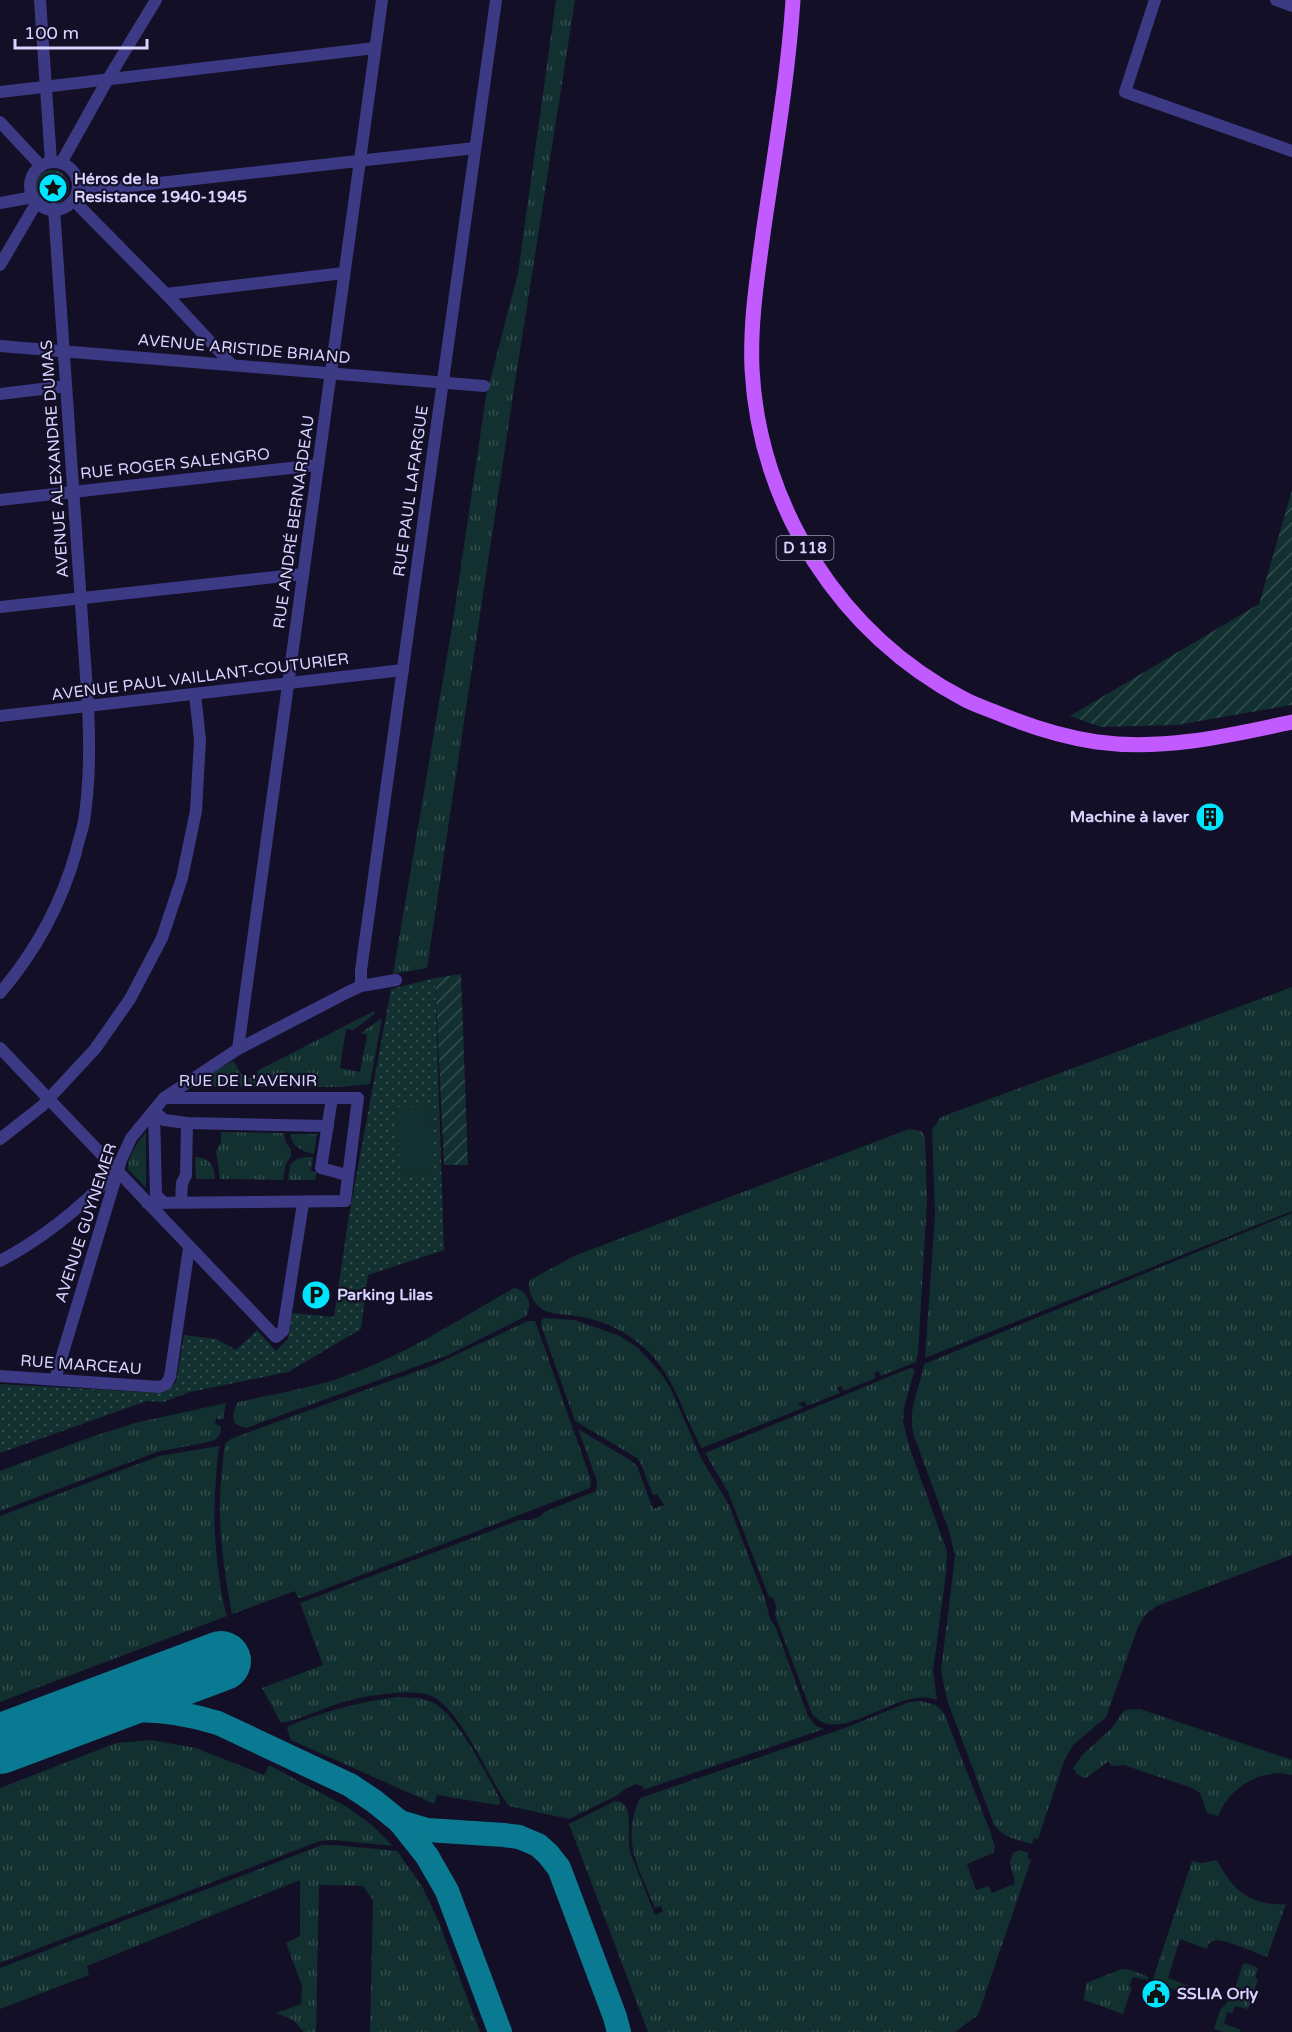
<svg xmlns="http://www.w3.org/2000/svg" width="1292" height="2032" font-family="'Varela Round',sans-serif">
  <defs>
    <pattern id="grass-tufts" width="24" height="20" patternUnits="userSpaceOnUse" patternTransform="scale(1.5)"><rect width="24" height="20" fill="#12302f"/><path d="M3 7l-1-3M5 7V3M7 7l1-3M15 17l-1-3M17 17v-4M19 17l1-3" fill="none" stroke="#344d4e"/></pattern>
    <pattern id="park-dots" width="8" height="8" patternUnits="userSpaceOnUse" patternTransform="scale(1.5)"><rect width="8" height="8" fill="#12302f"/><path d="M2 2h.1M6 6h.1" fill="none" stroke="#344d4e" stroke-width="1.8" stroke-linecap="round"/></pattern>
    <pattern id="garden-furrows" width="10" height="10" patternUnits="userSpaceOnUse" patternTransform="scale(1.5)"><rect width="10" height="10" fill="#12302f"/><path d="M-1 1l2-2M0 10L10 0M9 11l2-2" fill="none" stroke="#344d4e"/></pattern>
  </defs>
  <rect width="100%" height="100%" fill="#130f26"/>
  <g fill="url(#grass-tufts)">
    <polygon points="556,0 575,0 514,389 427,968 393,974 453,621 486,396 518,273"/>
    <circle cx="52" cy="187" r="17"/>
    <polygon points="1292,987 1292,1211 925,1358 935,1215 932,1130 941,1117"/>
    <polygon points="374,1011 375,1014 353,1030 346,1029 340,1068 360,1072 367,1035 361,1033 382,1018 370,1084 342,1087 188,1087 233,1061 245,1080 258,1073 257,1071"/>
    <path d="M 909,1129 L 921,1131 L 925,1137 L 927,1202 L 918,1354 L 916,1362 L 881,1376 L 878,1371 L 874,1373 L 876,1378 L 844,1391 L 841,1386 L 837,1388 L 840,1393 L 807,1406 L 804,1401 L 798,1404 L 799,1406 L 802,1405 L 803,1408 L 702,1448 C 675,1399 672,1357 615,1328 C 603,1322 589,1318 576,1316 C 559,1313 540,1316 532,1297 C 529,1290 528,1286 530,1280 L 574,1256 Z"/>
    <path d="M 146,1132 L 146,1188 L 128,1169 C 127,1157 138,1142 146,1132 Z"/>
    <polygon points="221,1132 284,1133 286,1143 291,1149 291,1156 286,1164 283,1180 220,1179 216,1151 221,1142"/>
    <path d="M 290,1134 L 317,1134 L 314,1154 C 302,1152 292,1146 290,1134 Z"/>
    <path d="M 195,1157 C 210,1158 214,1165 215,1179 L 196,1179 Z"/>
    <polygon points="306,1157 313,1157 311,1171 317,1172 315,1180 288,1180 290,1165 297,1159"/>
    <path d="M 1292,1213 L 1292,1555 L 1157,1606 L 1145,1615 L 1138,1627 L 1106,1717 L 1074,1744 L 1065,1759 L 1038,1839 L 1034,1838 L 1032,1844 C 1018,1840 1000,1837 993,1822 L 947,1700 L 941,1671 L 955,1556 L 949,1531 L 914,1436 C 907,1407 919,1392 924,1364 Z"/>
    <path d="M 514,1288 C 528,1290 533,1305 526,1316 L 448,1355 L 246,1428 C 230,1425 231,1415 238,1402 C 278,1393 320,1387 359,1371 C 413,1350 463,1317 514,1288 Z"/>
    <path d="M 544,1318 L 575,1320 L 620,1336 L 638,1348 L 660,1372 L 670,1387 L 701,1458 L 729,1505 L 765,1599 L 770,1619 L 776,1628 L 808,1716 L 816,1726 L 824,1729 L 643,1790 L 644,1787 L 636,1784 L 625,1789 L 616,1796 L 569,1819 L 509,1806 C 489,1780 459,1705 429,1695 C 409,1689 370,1695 351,1700 C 327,1705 305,1719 281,1723 L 262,1688 L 323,1665 L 300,1603 L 520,1520 L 530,1520 L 541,1516 L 544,1512 L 596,1491 L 597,1481 L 578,1429 L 630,1460 L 637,1466 L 653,1509 L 664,1505 L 657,1494 L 653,1495 L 641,1464 L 637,1458 L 575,1421 L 542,1328 L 541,1321 Z"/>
    <path d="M 528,1321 L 535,1321 L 591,1480 L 590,1488 L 304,1597 L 298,1598 L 295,1591 L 232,1614 C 222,1560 216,1515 223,1460 C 224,1455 223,1446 227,1442 C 231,1438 239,1436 244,1434 L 434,1365 Z"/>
    <path d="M 910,1368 L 915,1369 L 904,1408 L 903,1422 L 910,1449 L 947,1551 L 946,1573 L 933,1671 L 937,1700 C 899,1684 840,1749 812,1714 L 775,1615 L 776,1606 L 773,1598 L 769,1597 L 728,1492 L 705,1453 Z"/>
    <path d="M 226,1403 L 223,1419 L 216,1419 L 215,1424 L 221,1426 C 221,1433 220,1437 213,1441 L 157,1452 L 0,1511 L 0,1471 L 91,1437 L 135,1423 Z"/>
    <path d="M 219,1446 C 214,1493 212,1528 219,1575 C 221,1589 223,1604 227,1616 L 0,1702 L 0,1516 L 159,1456 Z"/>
    <path d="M 399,1697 C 410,1698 422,1697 432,1702 C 457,1714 485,1772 499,1797 L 500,1804 L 497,1805 L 437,1795 L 434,1804 L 291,1740 L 287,1728 L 289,1726 C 325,1711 361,1701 399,1697 Z"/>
    <path d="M 920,1701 L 936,1705 L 944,1713 L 990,1831 L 995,1847 L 993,1853 L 967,1864 L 976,1890 L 989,1886 L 992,1893 L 1011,1885 L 1012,1887 L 1015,1882 L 1010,1863 L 1013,1853 L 1020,1850 L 1029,1853 L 1027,1858 L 1031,1860 L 978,2015 L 955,2032 L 648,2032 L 569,1824 L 615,1801 C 636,1801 626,1834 630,1852 L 655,1915 L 663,1911 L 661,1906 L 655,1908 C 639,1868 620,1841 640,1798 L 845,1728 L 909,1702 Z"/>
    <path d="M 1140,1709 L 1292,1760 L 1292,1775 C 1261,1767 1229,1788 1218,1816 L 1207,1813 L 1200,1793 L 1192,1788 L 1124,1765 L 1111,1766 L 1109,1761 L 1086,1778 L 1076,1774 L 1076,1771 L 1073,1769 L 1082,1755 L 1112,1728 L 1122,1713 L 1126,1710 Z"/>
    <polygon points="151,1740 196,1748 264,1775 269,1765 347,1807 372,1825 393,1846 333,1840 320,1841 0,1963 0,1788 116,1743"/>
    <polygon points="322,1845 335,1845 397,1851 422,1886 438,1920 480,2032 370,2032 373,1900 363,1886 319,1885 316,2032 304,2032 293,2020 276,2013 301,2004 302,1986 286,1943 300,1936 300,1880 87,1966 89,1975 0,2009 0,1968"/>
    <path d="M 1217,1860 C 1232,1890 1251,1906 1286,1904 L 1267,1957 C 1258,1954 1220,1936 1212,1941 C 1209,1943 1208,1945 1207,1949 L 1180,1939 L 1168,1978 L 1194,1988 L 1191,1995 L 1152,1982 L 1192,1861 L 1201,1863 Z"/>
    <polygon points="1246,1963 1258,1968 1255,1977 1258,1980 1248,2009 1235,2006 1232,2013 1227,2012 1224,2024 1241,2030 1240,2032 1223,2032 1214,2029 1220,2010 1232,1997 1243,1964"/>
    <polygon points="1122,1969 1131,1970 1149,1977 1148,1980 1133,1977 1129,1986 1132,1987 1123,2014 1084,2000 1086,1983"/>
  </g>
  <polygon fill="url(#park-dots)" points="435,978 444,1250 368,1275 361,1329 288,1372 190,1392 163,1402 147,1401 0,1453 0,1384 163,1393 176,1382 184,1335 216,1339 236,1350 257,1330 276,1351 288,1339 292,1313 334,1317 349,1215 391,989"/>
  <g fill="url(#garden-furrows)">
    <polygon points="1292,490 1292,705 1177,725 1101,727 1070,716 1259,604"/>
    <polygon points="461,974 468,1165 444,1165 435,978"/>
  </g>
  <polygon fill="#12302f" points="431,1106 434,1175 400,1176 397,1107"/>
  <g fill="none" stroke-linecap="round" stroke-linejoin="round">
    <g stroke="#0a7a92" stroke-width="24">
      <path d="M 64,1720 C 120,1707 163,1706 218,1723 L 350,1785 L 374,1801 L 400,1822 L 427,1856 L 447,1891 L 500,2032"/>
      <polyline points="400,1822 427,1830 504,1835 519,1837 538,1845 548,1854 559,1868 615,2017 619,2032"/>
    </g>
    <polyline stroke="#0a7a92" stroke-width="60" points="0,1744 221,1661"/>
    <g stroke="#3d3a85" stroke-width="12">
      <polyline points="40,0 51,162"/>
      <polyline points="1155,0 1125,92 1292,151"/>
      <polyline points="1276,0 1292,6"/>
      <polyline points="0,92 375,48"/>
      <polyline points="0,122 41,166"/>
      <circle cx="54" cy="186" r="24"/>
      <polyline points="61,163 108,79 156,0"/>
      <polyline points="77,192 475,148"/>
      <polyline points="75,198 80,207 166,294 232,365"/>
      <polyline points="0,203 33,197"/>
      <polyline points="0,265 37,202"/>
      <polyline points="166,294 344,273"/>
      <polyline points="0,346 484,386"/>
      <polyline points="0,394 66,386"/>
      <polyline points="0,500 318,465"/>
      <polyline points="0,607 303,574"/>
      <polyline points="0,716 403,670"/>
      <polyline points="361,986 361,970 496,0"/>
      <path d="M 0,993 C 35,952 61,905 76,852 C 78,842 82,832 84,821 C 90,783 90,745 88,706 L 54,209"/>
      <polyline points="0,1048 276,1337 283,1331 303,1203"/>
      <polyline points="238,1049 382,0"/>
      <polyline points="332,1098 321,1168 347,1175"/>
      <polyline points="154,1111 164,1120 187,1123 328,1126"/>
      <polyline points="154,1111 156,1195 163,1202"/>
      <polyline points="0,1139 42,1106 95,1049 130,999 162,938 182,878 196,811 200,740 195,694"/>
      <polyline points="181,1202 182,1183 186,1175 187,1123"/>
      <polyline points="147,1203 345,1201 358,1098 164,1098"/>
      <path d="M 0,1261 C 42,1239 80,1208 113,1174"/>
      <polyline points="0,1376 160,1387 166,1384 170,1377 189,1248"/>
      <polyline points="55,1379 121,1160 131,1138 164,1098 238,1049 348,992 361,986 396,980"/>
    </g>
    <path stroke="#c25bff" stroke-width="15" d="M 793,0 C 788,78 774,157 763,234 C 757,279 750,323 752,369 C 759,507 841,635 964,699 C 975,705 988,709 1000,714 C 1031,727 1064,737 1097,742 C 1164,751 1227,736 1292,722"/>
  </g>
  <defs>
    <g id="sight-disc" transform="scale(1.5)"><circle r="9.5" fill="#00e5ff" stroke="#130f26"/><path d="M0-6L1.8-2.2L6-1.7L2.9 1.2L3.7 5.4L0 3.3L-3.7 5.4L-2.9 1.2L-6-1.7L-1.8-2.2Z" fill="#111"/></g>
    <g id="building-disc" transform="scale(1.5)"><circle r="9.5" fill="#00e5ff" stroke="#130f26"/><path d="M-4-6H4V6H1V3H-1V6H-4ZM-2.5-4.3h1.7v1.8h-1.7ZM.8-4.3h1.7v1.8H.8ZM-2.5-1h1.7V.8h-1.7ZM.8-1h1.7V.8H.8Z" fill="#111"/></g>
    <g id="parking-disc" transform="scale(1.5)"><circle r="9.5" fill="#00e5ff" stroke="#130f26"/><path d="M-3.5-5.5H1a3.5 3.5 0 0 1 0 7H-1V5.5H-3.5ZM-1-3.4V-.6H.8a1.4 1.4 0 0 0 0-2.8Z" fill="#111"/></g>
    <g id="civic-disc" transform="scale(1.5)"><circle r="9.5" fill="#00e5ff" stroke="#130f26"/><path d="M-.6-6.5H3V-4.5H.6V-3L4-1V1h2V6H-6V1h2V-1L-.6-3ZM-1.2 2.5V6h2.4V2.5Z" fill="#111"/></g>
  </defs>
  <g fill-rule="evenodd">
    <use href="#sight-disc" x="53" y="188"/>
    <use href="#building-disc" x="1210" y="817"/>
    <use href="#parking-disc" x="316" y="1295"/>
    <use href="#civic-disc" x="1156" y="1994"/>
  </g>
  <g text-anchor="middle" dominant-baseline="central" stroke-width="4.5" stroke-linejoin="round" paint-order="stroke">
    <rect fill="#130f26" stroke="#9e99be" stroke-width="1.5" x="776.5" y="536" width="57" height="24" rx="4.5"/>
    <g font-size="15" font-weight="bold" fill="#d9d4ff">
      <text x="805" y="548">D 118</text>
    </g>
    <g font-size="16" font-weight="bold" fill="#d9d4ff" stroke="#130f26" text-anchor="start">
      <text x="74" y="179">Héros de la<tspan x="74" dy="18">Resistance 1940-1945</tspan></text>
      <text x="1189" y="817" text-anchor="end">Machine à laver</text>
      <text x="337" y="1295">Parking Lilas</text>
      <text x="1177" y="1994">SSLIA Orly</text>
    </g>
    <g font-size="16" fill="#d9d4ff" stroke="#130f26">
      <text transform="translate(244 349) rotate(5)">AVENUE ARISTIDE BRIAND</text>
      <text transform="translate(55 459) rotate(-94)">AVENUE ALEXANDRE DUMAS</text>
      <text transform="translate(175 464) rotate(-6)">RUE ROGER SALENGRO</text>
      <text transform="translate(411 491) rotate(-82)">RUE PAUL LAFARGUE</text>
      <text transform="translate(294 522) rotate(-82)">RUE ANDRÉ BERNARDEAU</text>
      <text transform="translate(200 677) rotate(-7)">AVENUE PAUL VAILLANT-COUTURIER</text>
      <text x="248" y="1081">RUE DE L'AVENIR</text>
      <text transform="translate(86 1223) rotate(-72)">AVENUE GUYNEMER</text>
      <text transform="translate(81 1365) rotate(4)">RUE MARCEAU</text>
    </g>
  </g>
  <path d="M15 39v9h132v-9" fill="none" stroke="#d9d4ff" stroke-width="3"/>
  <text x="24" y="39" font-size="18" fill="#d9d4ff" stroke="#130f26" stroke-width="4.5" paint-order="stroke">100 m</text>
</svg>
